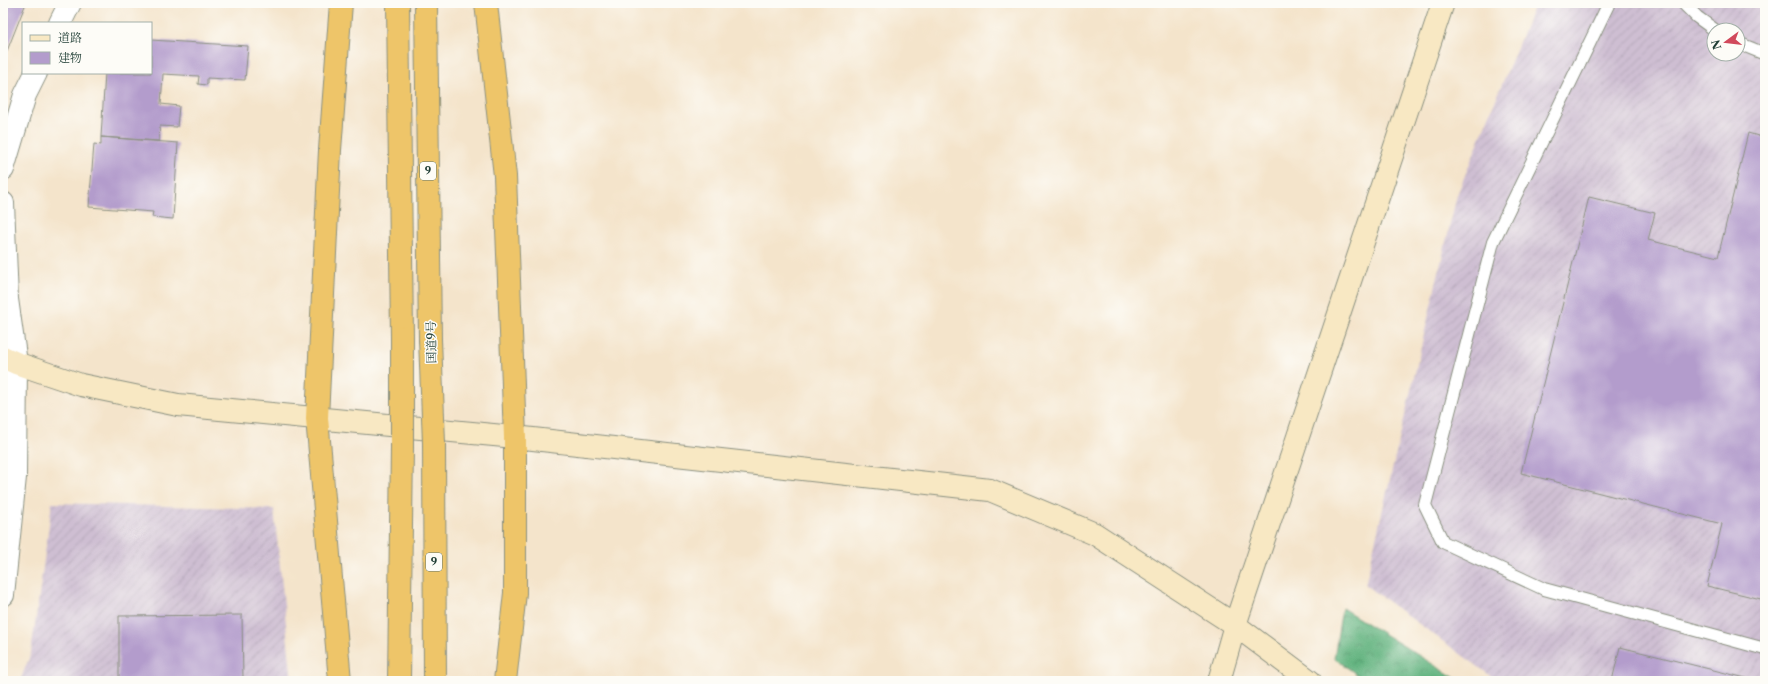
<svg xmlns="http://www.w3.org/2000/svg" width="1768" height="684" font-family="'Libre Caslon Text','Noto Serif JP',serif">
  <defs>
    <pattern id="industrial-furrows" width="10" height="10" patternUnits="userSpaceOnUse"><rect width="10" height="10" fill="#cebed2"/><path d="M-1 1l2-2M0 10L10 0M9 11l2-2" fill="none" stroke="#b0a4b5"/></pattern>
    <pattern id="forest-crowns" width="20" height="18" patternUnits="userSpaceOnUse"><rect width="20" height="18" fill="#63b480"/><path d="M2 6a3 3 0 1 1 6 0M12 15a3 3 0 1 1 6 0" fill="none" stroke="#51946a"/></pattern>
  </defs>
  <rect width="100%" height="100%" fill="#fdfcf7"/>
  <filter id="ink" filterUnits="userSpaceOnUse"><feTurbulence type="fractalNoise" baseFrequency=".025" numOctaves="2"/><feDisplacementMap in="SourceGraphic" scale="8" xChannelSelector="R" yChannelSelector="G"/><feConvolveMatrix kernelMatrix="1 2 1 2 8 2 1 2 1" color-interpolation-filters="sRGB"/></filter>
  <filter id="wash" filterUnits="userSpaceOnUse"><feTurbulence type="fractalNoise" baseFrequency=".012" numOctaves="4" result="noise"/><feDisplacementMap in="SourceGraphic" scale="16" xChannelSelector="R" yChannelSelector="G"/><feGaussianBlur stdDeviation="0.9" result="paint"/><feColorMatrix in="noise" values="0 0 0 0 0 0 0 0 0 0 0 0 0 0 0 0 0 1.4 0 .05"/><feComposite in="paint" operator="in"/></filter>
  <g filter="url(#wash)">
    <rect width="100%" height="100%" fill="#f4e4cb"/>
    <g fill="url(#industrial-furrows)" fill-rule="evenodd">
      <path d="M 1535,3 L 1765,3 L 1765,681 L 1498,681 L 1365,585 L 1457,195 ZM 1714,30 L 1738,30 L 1738,54 L 1714,54 Z"/>
      <polygon points="52,503 274,509 292,681 20,681 31,653"/>
    </g>
    <polygon fill="url(#forest-crowns)" stroke="#41785a" points="1342,608 1460,681 1366,681 1334,658"/>
    <g id="blocks">
      <g fill="#b39ccc">
        <polygon points="3,3 26,3 5,56 3,55"/>
        <polygon points="151,40 248,46 245,80 207,78 207,85 198,84 199,76 163,74 161,104 179,106 177,127 160,126 159,141 101,137 105,73 151,73"/>
        <polygon points="1748,133 1765,138 1765,600 1707,586 1722,524 1521,473 1589,197 1655,213 1648,240 1718,257"/>
        <polygon points="101,137 178,143 173,219 152,217 153,212 89,207 94,144 101,145"/>
        <polygon points="242,615 243,681 119,681 119,616"/>
        <polygon points="1620,647 1754,680 1754,681 1612,681"/>
      </g>
    </g>
  </g>
  <g filter="url(#ink)">
    <use href="#blocks" fill-opacity="0" stroke="#8a9080" stroke-width="1"/>
    <g fill="none" stroke-linecap="round" stroke-linejoin="round">
      <g stroke="#8a9080" stroke-width="14">
        <g id="lane">
          <polyline points="1609,3 1493,242 1425,505 1443,542 1544,589 1765,649"/>
          <polyline points="1683,3 1697,17 1715,30"/>
          <polyline points="1738,43 1765,54"/>
        </g>
      </g>
      <g stroke="#8a9080" stroke-width="24">
        <g id="street">
          <polyline points="60,23 70,3"/>
          <polyline points="3,169 25,95 36,73"/>
          <polyline points="3,203 7,299 16,363 15,477 3,595"/>
        </g>
      </g>
      <g stroke="#8a9080" stroke-width="24">
        <g id="secondary">
          <polyline points="3,357 16,363 81,385 178,405 515,437 990,490 1095,534 1235,625 1310,681"/>
          <polyline points="1219,681 1235,625 1443,3"/>
        </g>
      </g>
      <g stroke="#8a9080" stroke-width="24">
        <g id="highway">
          <polyline points="398,3 402,337"/>
          <polyline points="426,3 430,339"/>
          <polyline points="486,3 505,176 515,437 515,593 505,681"/>
          <polyline points="434,443 435,681"/>
          <polyline points="340,681 317,418 330,150 341,3"/>
          <polyline points="399,681 402,447"/>
        </g>
      </g>
      <use href="#lane" stroke="#fff" stroke-width="12"/>
      <use href="#street" stroke="#fff" stroke-width="22"/>
      <use href="#secondary" stroke="#f8e8c3" stroke-width="22"/>
      <use href="#highway" stroke="#eec569" stroke-width="22"/>
      <g stroke="#8a9080" stroke-width="24" stroke-linecap="butt">
        <g id="highway-bridge">
          <polyline points="430,339 434,443"/>
          <polyline points="402,447 402,337"/>
        </g>
      </g>
      <use href="#highway-bridge" stroke="#eec569" stroke-width="22"/>
    </g>
  </g>
  <g text-anchor="middle" dominant-baseline="central" stroke-width="3" stroke-linejoin="round" paint-order="stroke">
    <g fill="#fdfcf7" stroke="#62766e" stroke-width="1">
      <rect x="420" y="162" width="16" height="18" rx="3"/>
      <rect x="426" y="553" width="16" height="18" rx="3"/>
    </g>
    <g font-size="11" font-weight="bold" fill="#1f3d34">
      <text x="428" y="171">9</text>
      <text x="434" y="562">9</text>
    </g>
    <g font-size="12" fill="#1f3d34" stroke="#fdfcf7">
      <text transform="translate(431 342) rotate(-91)">国道9号</text>
    </g>
  </g>
  <rect width="1768" height="684" fill="none" stroke="#fdfcf7" stroke-width="16"/>
  <rect x="22" y="22" width="130" height="52" fill="#fdfcf7" stroke="#a4b0a9"/>
  <rect x="30" y="35" width="20" height="6" fill="#f8e8c3" stroke="#a4b0a9"/>
  <text x="58" y="42" font-size="12" fill="#1f3d34">道路</text>
  <rect x="30" y="52" width="20" height="12" fill="#b39ccc" stroke="#a4b0a9"/>
  <text x="58" y="62" font-size="12" fill="#1f3d34">建物</text>
  <g transform="translate(1726 42) rotate(255)"><circle r="19" fill="#fdfcf7" stroke="#a4b0a9"/>
  <path d="M0-3L7 15L0 10L-7 15Z" fill="#d1495b"/>
  <text y="-6" font-size="11" font-weight="bold" text-anchor="middle" fill="#1f3d34">N</text>
  </g>
</svg>
